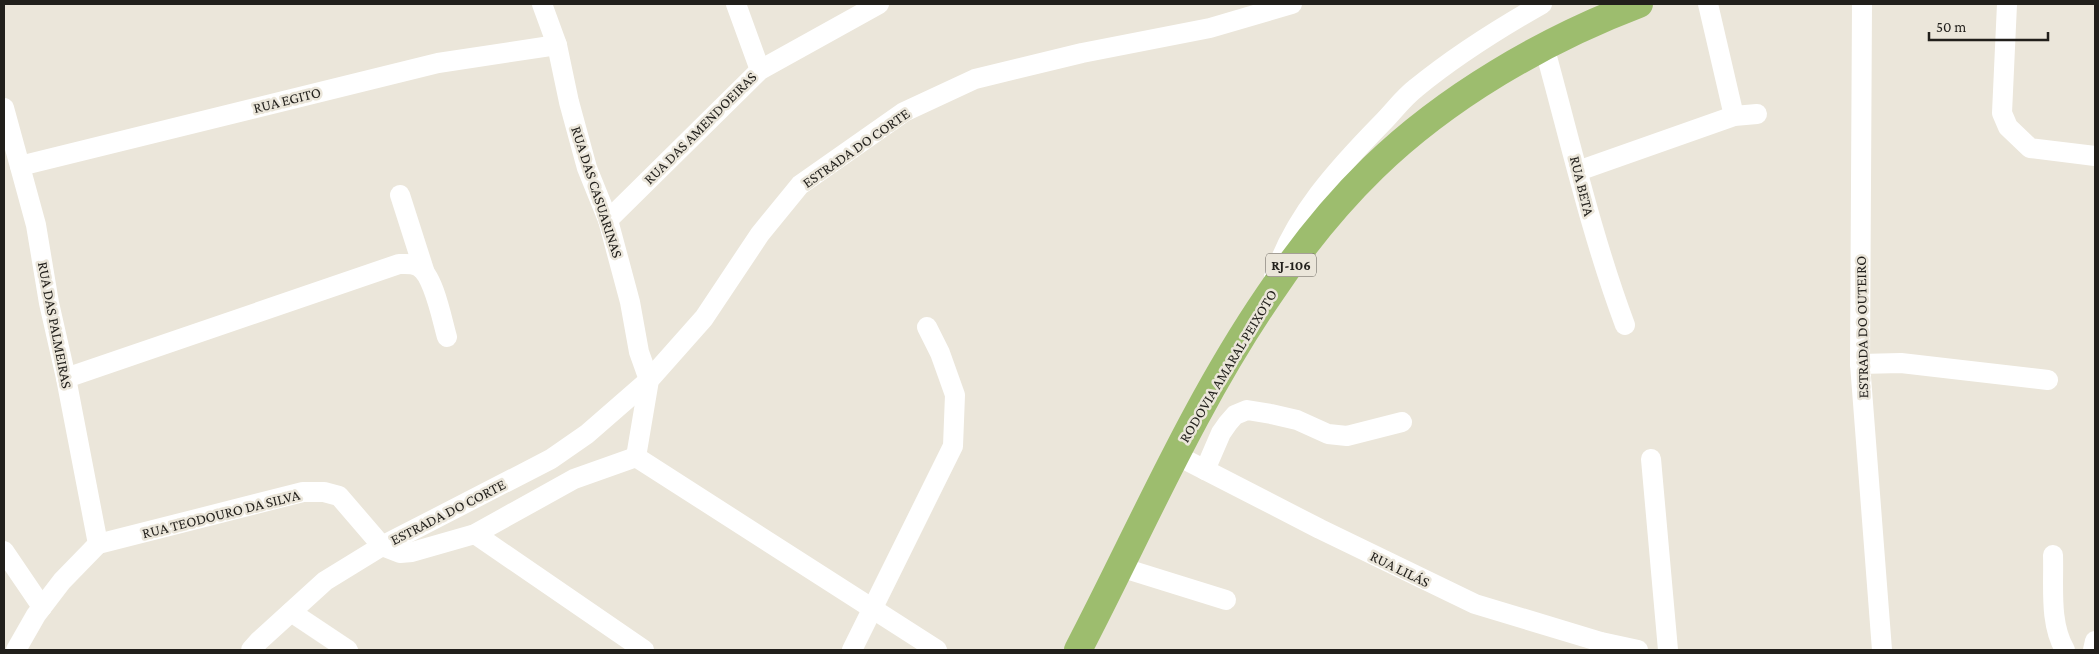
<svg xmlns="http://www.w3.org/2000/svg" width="2099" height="654" font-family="'Crimson Pro',serif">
  <rect width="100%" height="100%" fill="#ebe6da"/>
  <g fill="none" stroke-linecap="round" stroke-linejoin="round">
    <g stroke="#fff" stroke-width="20">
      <polyline points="736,4 760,70"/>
      <polyline points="1708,4 1734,116"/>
      <polyline points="1862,4 1860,364 1882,650"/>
      <polyline points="2007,4 2002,113 2008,127 2030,148 2095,156"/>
      <path d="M 1544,46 C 1570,140 1591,234 1625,325"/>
      <polyline points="4,108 36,225 49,303 66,378 98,544"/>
      <polyline points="20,166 438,63 557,45"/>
      <polyline points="1578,171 1734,116 1757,114"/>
      <polyline points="400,195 424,270"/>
      <polyline points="608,220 760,70 879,4"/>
      <path d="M 1274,277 C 1294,216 1337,169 1382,123 C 1393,112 1403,98 1416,88 C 1455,56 1498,29 1542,4"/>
      <polyline points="1860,364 1901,363 2048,380"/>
      <path d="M 66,378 L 399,264 C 406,264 413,263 419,267 C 434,276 442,320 447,337"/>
      <polyline points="1176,455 1320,529 1475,604 1601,642 1638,650"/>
      <polyline points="636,457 649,380 704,318 760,234 800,185 904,112 975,79 1082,53 1210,28 1292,4"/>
      <polyline points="1651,459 1668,650"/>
      <polyline points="1205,470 1221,433 1228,423 1235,415 1247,410 1271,414 1297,420 1328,434 1347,436 1402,422"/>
      <polyline points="475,534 644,650"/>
      <polyline points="98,544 303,492 324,492 339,496 382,546 400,553 412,552 475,534 574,479 636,457 937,650"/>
      <polyline points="4,551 42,607"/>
      <path d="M 2053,555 C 2054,586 2049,623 2065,650"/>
      <polyline points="1120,567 1226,600"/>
      <polyline points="291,612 348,650"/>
      <polyline points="16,650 36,615 62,581 98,544"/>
      <polyline points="251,650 259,641 325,581 382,546 551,459 587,434 649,380 639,352 630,302 608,220 587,168 569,102 557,45 542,4"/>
      <polyline points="852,650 953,446 955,395 940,353 927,327"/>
      <polyline points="2093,650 2095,641"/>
    </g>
    <path stroke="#9dbd6e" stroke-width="28" d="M 1078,650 C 1140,531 1193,406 1269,295 C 1299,250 1334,206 1373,168 C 1446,97 1544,40 1639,4"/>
  </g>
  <g text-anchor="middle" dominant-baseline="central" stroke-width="5" stroke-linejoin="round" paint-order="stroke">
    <rect fill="#ebe6da" stroke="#5e5b54" stroke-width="1" x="1266" y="253.5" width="50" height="23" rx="4"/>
    <g font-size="14" font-weight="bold" fill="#211f1b">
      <text x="1291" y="265">RJ-106</text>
    </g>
    <g font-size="15" fill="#211f1b" stroke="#ebe6da">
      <text transform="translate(287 100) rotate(-14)">RUA EGITO</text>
      <text transform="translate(700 128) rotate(-45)">RUA DAS AMENDOEIRAS</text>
      <text transform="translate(856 148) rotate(-35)">ESTRADA DO CORTE</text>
      <text transform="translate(1582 186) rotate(76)">RUA BETA</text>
      <text transform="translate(597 192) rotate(72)">RUA DAS CASUARINAS</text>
      <text transform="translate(55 325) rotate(79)">RUA DAS PALMEIRAS</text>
      <text transform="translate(1862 327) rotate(-91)">ESTRADA DO OUTEIRO</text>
      <text transform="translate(1228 366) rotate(-59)">RODOVIA AMARAL PEIXOTO</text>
      <text transform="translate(448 512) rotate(-27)">ESTRADA DO CORTE</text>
      <text transform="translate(221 514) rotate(-14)">RUA TEODOURO DA SILVA</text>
      <text transform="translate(1400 569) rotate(26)">RUA LILÁS</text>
    </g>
  </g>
  <rect width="2099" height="654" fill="none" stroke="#211f1b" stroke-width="10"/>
  <path d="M1929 32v8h119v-8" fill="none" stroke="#211f1b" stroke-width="2.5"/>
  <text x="1936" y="32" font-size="15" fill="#211f1b" stroke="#ebe6da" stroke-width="4" paint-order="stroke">50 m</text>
</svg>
